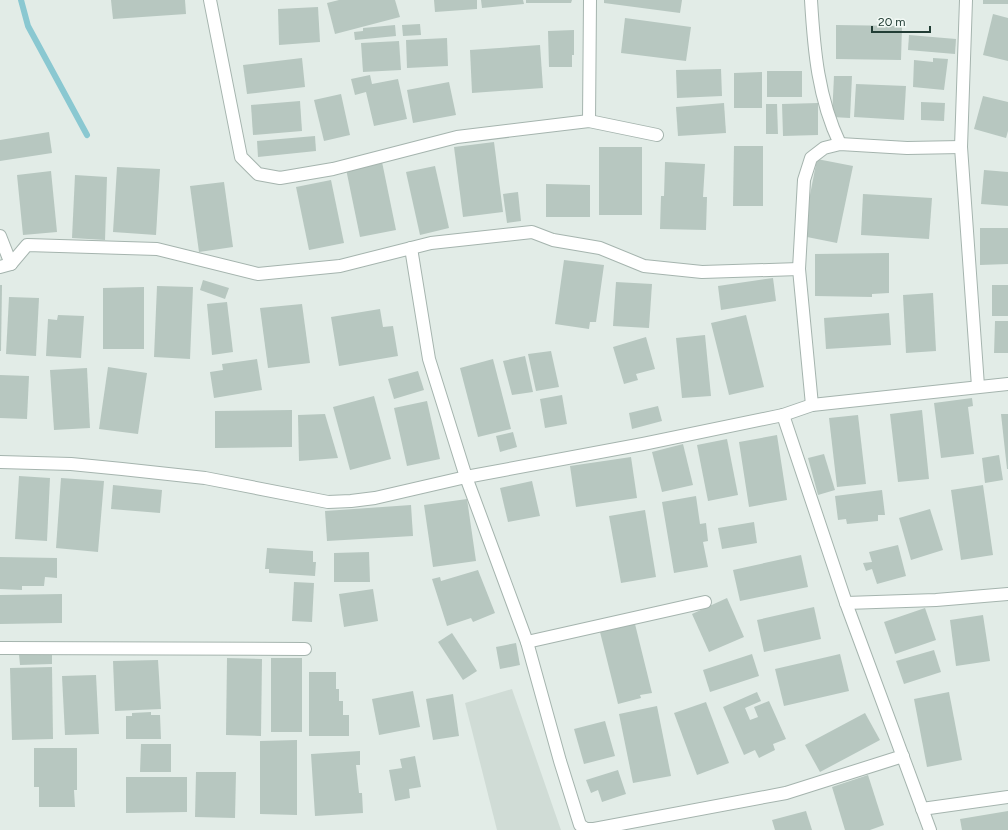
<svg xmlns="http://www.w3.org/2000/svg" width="1008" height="830" font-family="Figtree,sans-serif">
  <rect width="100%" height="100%" fill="#e2ece7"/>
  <polygon fill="#d0dcd6" points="512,689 555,813 561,830 497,830 465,703"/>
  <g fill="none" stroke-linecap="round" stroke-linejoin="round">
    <polyline stroke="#8ac8d1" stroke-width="6" points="21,0 28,26 87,135"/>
  </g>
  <g fill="#b7c7c0">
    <polygon points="111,0 185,0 186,14 113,19"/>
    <polygon points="339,0 395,0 400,17 335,34 327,3"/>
    <polygon points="434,0 477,0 477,9 435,12"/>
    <polygon points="481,0 523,0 524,4 482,8"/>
    <polygon points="526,0 572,0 571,3 526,3"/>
    <polygon points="604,0 682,0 680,13 604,3"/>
    <rect x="983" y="0" width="25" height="4"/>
    <polygon points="318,7 320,42 279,45 278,9"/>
    <polygon points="993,14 1008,18 1008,61 983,55"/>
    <polygon points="625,18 691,27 686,61 621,53"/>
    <polygon points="420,24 421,35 403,36 402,25"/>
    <polygon points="395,25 396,36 355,40 354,32 363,31 363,28"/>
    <polygon points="836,25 902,26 901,60 836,59"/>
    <polygon points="574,30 574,55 572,55 572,67 549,67 548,31"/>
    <polygon points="909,35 956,39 955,54 908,50"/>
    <polygon points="447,38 448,66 407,68 406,40"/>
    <polygon points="399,41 401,70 363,72 361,43"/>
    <polygon points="540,45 543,88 472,93 470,50"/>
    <polygon points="302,58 305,87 247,94 243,65"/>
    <polygon points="933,58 948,59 944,90 913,87 914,60 933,62"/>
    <polygon points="721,69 722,96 677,98 676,70"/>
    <rect x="767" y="71" width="35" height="26"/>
    <polygon points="762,72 762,108 734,108 734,73"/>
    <polygon points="370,75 372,84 398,79 407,119 374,126 366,92 355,95 351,79"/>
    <polygon points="834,76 852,76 850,118 832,117"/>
    <polygon points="449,82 456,115 413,123 407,90"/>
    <polygon points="856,84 906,86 904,120 854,117"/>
    <polygon points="341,94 350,135 324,141 314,100"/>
    <polygon points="983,96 1008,102 1008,131 1006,138 974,129"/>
    <polygon points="300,101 302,131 253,135 251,105"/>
    <polygon points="921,102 945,103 944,121 921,120"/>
    <polygon points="724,103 726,133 678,136 676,107"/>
    <polygon points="818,103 818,135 783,136 782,104"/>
    <polygon points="766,104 777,104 778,134 766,134"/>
    <polygon points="49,132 52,153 0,161 0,140"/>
    <polygon points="315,136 316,151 258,157 257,141"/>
    <polygon points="494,142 503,212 463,217 454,147"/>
    <polygon points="734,146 763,146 763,206 733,206"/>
    <rect x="599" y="147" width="43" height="68"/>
    <polygon points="381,157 396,230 360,237 345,164"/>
    <polygon points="817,159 853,166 837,243 802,236"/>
    <polygon points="665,162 705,164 703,197 707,197 706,230 660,229 661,196 664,196"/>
    <polygon points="435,166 449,228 420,235 406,172"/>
    <polygon points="117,167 160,169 156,235 113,232"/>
    <polygon points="984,170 1008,172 1008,206 981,204"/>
    <polygon points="51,171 57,232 23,235 17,175"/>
    <polygon points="75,175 107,177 105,240 72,238"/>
    <polygon points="331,180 344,243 309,250 296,187"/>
    <polygon points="224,182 233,247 199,252 190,186"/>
    <polygon points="546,184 590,185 590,217 546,217"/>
    <polygon points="518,192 521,221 507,223 503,194"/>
    <polygon points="863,194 932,198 929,239 861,235"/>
    <polygon points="980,228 1008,228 1008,264 980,265"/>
    <polygon points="889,253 889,293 872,294 872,297 815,296 815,254"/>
    <polygon points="564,260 604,265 596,322 590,322 589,329 555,324"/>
    <polygon points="773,278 776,301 721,310 718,286"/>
    <polygon points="203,280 229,288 225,299 200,290"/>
    <polygon points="616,282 652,284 649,328 613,326"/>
    <polygon points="0,285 2,285 1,351 0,351"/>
    <rect x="992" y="285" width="16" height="31"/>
    <polygon points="157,286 193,287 190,359 154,357"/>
    <polygon points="144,287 144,349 103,349 103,288"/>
    <polygon points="933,293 936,351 906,353 903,295"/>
    <polygon points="9,297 39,298 36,356 6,354"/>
    <polygon points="227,302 233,352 212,355 207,304"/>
    <polygon points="302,304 310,363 268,368 260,308"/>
    <polygon points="380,309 383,327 393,326 398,356 339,366 331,317"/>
    <polygon points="889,313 891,345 826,349 824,318"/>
    <polygon points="58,315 84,316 81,358 46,356 48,319 57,320"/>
    <polygon points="746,315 764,387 729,395 711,323"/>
    <polygon points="995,321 1008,321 1008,353 994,353"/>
    <polygon points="705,335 711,396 682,398 676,338"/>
    <polygon points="646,337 655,369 636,374 638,380 624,384 613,347"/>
    <polygon points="551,351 559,387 536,391 528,354"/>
    <polygon points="525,356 533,392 512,395 503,361"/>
    <polygon points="257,359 262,390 214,398 210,372 223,370 222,364"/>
    <polygon points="493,359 511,429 478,437 460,368"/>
    <polygon points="108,367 147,373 138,434 99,429"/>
    <polygon points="87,368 90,428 54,430 50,370"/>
    <polygon points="418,371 424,390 394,399 388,379"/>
    <polygon points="0,375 29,376 27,419 0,418"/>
    <polygon points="562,395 567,424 545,428 540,399"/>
    <polygon points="374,396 391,459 350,470 333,407"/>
    <polygon points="972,398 973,406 968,407 974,454 941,458 934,403"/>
    <polygon points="427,401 440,459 407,466 394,408"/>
    <polygon points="658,406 662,421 632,429 629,413"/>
    <polygon points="292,410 292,447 215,448 215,411"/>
    <polygon points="922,410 929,479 898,482 890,414"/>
    <polygon points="325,414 338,458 299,461 298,415"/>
    <polygon points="1001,414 1008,414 1008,469 1007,469"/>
    <polygon points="858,415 866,484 837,487 829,418"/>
    <polygon points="513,432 517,447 500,452 496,436"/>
    <polygon points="777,435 787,500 749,507 739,442"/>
    <polygon points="727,439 738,495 708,501 697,445"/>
    <polygon points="683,444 693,485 662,492 652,452"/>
    <polygon points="824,454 835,490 818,495 808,458"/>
    <polygon points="999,455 1003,480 985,483 982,458"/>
    <polygon points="631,457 637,498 576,507 570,466"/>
    <polygon points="19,476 50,478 47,541 15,539"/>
    <polygon points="61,478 104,481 98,552 56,548"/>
    <polygon points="532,481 540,516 508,522 500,488"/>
    <polygon points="113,485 162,490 160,513 111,509"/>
    <polygon points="983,485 993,555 961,560 951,490"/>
    <polygon points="882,490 885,515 878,515 878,521 847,524 846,519 838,520 835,496"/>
    <polygon points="696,496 700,524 706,523 708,541 703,542 708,567 674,573 662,502"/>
    <polygon points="467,499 476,561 433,567 424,505"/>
    <polygon points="411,505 413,536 327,541 325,511"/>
    <polygon points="930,509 943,550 911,560 899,518"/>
    <polygon points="645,510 656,577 621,583 609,516"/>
    <polygon points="754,522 757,543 722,549 718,528"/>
    <polygon points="898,545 906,576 877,584 872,569 866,571 863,563 872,562 869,552"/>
    <polygon points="267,548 313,551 313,562 316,562 315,576 269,573 269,569 265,569"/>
    <polygon points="369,552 370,582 334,582 334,553"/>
    <polygon points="801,555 808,587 740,601 733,570"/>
    <polygon points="0,557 57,558 57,578 45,577 44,586 22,586 22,590 0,589"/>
    <polygon points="478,570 495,613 473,622 471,618 447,626 432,579 440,577 441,581"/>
    <polygon points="294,582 314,583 312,622 292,621"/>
    <polygon points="373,589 378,621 344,627 339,594"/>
    <polygon points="62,594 62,623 0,624 0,595"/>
    <polygon points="727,598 744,637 709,652 692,614"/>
    <polygon points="814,607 821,639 764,652 757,620"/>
    <polygon points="925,608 936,640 895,654 884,622"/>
    <polygon points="983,615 990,661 956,666 950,620"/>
    <polygon points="635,624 652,693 640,695 641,698 618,704 600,632"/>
    <polygon points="452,633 477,671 463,680 438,642"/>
    <polygon points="516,643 520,665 500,669 496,647"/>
    <polygon points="934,650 941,672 904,684 896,661"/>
    <polygon points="52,653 52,664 20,665 19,654"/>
    <polygon points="752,654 759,676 710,692 703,670"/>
    <polygon points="840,654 849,691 784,706 775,669"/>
    <polygon points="227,658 262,659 261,736 226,735"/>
    <rect x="271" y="658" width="31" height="74"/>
    <polygon points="158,660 161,709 115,711 113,661"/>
    <polygon points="52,667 53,739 12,740 10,668"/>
    <polygon points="309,672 336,672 336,689 339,689 339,701 343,701 343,715 349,715 349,736 309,736"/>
    <polygon points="96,675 99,734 65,735 62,676"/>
    <polygon points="413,691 420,727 379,735 372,699"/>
    <polygon points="757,692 761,701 745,708 750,720 758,717 754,707 769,701 786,739 773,744 775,750 759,758 755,750 744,755 723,707"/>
    <polygon points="949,692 962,760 927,767 914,699"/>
    <polygon points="453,694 459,736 433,740 426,699"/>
    <polygon points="706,702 729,763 697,775 674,713"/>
    <polygon points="657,706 671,776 633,783 619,714"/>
    <polygon points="151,712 151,715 160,715 161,739 126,739 126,716 132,716 132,713"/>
    <polygon points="865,713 880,740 820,772 805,745"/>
    <polygon points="605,721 615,756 584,764 574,729"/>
    <polygon points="297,740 297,815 260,814 260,741"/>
    <polygon points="141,744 171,744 171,772 140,772"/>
    <polygon points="34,748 77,748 77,790 74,790 75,807 39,807 39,787 34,787"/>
    <polygon points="360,751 360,765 356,765 359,793 362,793 363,813 315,816 311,754"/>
    <polygon points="415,756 421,787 409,789 410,798 395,801 389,770 402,768 400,759"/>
    <polygon points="618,770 626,794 602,802 598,790 591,793 586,780"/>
    <polygon points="196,772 236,772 235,818 195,817"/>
    <polygon points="868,775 884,825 870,830 845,830 832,787"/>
    <polygon points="126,777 187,777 187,812 126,813"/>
    <polygon points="806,811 812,830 775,830 772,820"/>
    <polygon points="1008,811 1008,830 962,830 960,819"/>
  </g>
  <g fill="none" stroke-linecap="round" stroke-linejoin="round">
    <g stroke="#a5b4ae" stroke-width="14">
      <g id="minor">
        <polyline points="210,0 241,157 258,174 280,178 333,169 457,137 589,121 657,135"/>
        <path d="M 811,0 C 814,50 818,98 840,144"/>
        <polyline points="966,0 961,147 978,386"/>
        <polyline points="589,121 590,0"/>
        <polyline points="0,236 11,264"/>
        <polyline points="411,248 429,359 466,477 527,642 560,761 580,825 586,829 594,829 786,793 903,756"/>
        <polyline points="0,267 11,264 27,245 157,249 258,274 340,266 431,243 532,232 553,240 600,248 644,266 702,272 799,269"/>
        <polyline points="812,405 799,269 804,180 811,158 824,148 840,144 907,148 961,147"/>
        <polyline points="783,415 846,603 930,830"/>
        <polyline points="0,462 71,464 122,469 205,478 328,502 351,501 375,498 466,477 643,444 783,415 812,405 1008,384"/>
        <polyline points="846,603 936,600 1008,594"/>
        <polyline points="527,642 705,602"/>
        <polyline points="0,648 305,649"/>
        <polyline points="922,809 1008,797"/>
      </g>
    </g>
    <use href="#minor" stroke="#fff" stroke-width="12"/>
  </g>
  <path d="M872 26v6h58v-6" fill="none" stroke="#223d35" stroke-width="2"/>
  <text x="878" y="26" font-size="12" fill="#223d35" stroke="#f2f9f5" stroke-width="3" paint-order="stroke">20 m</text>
</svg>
